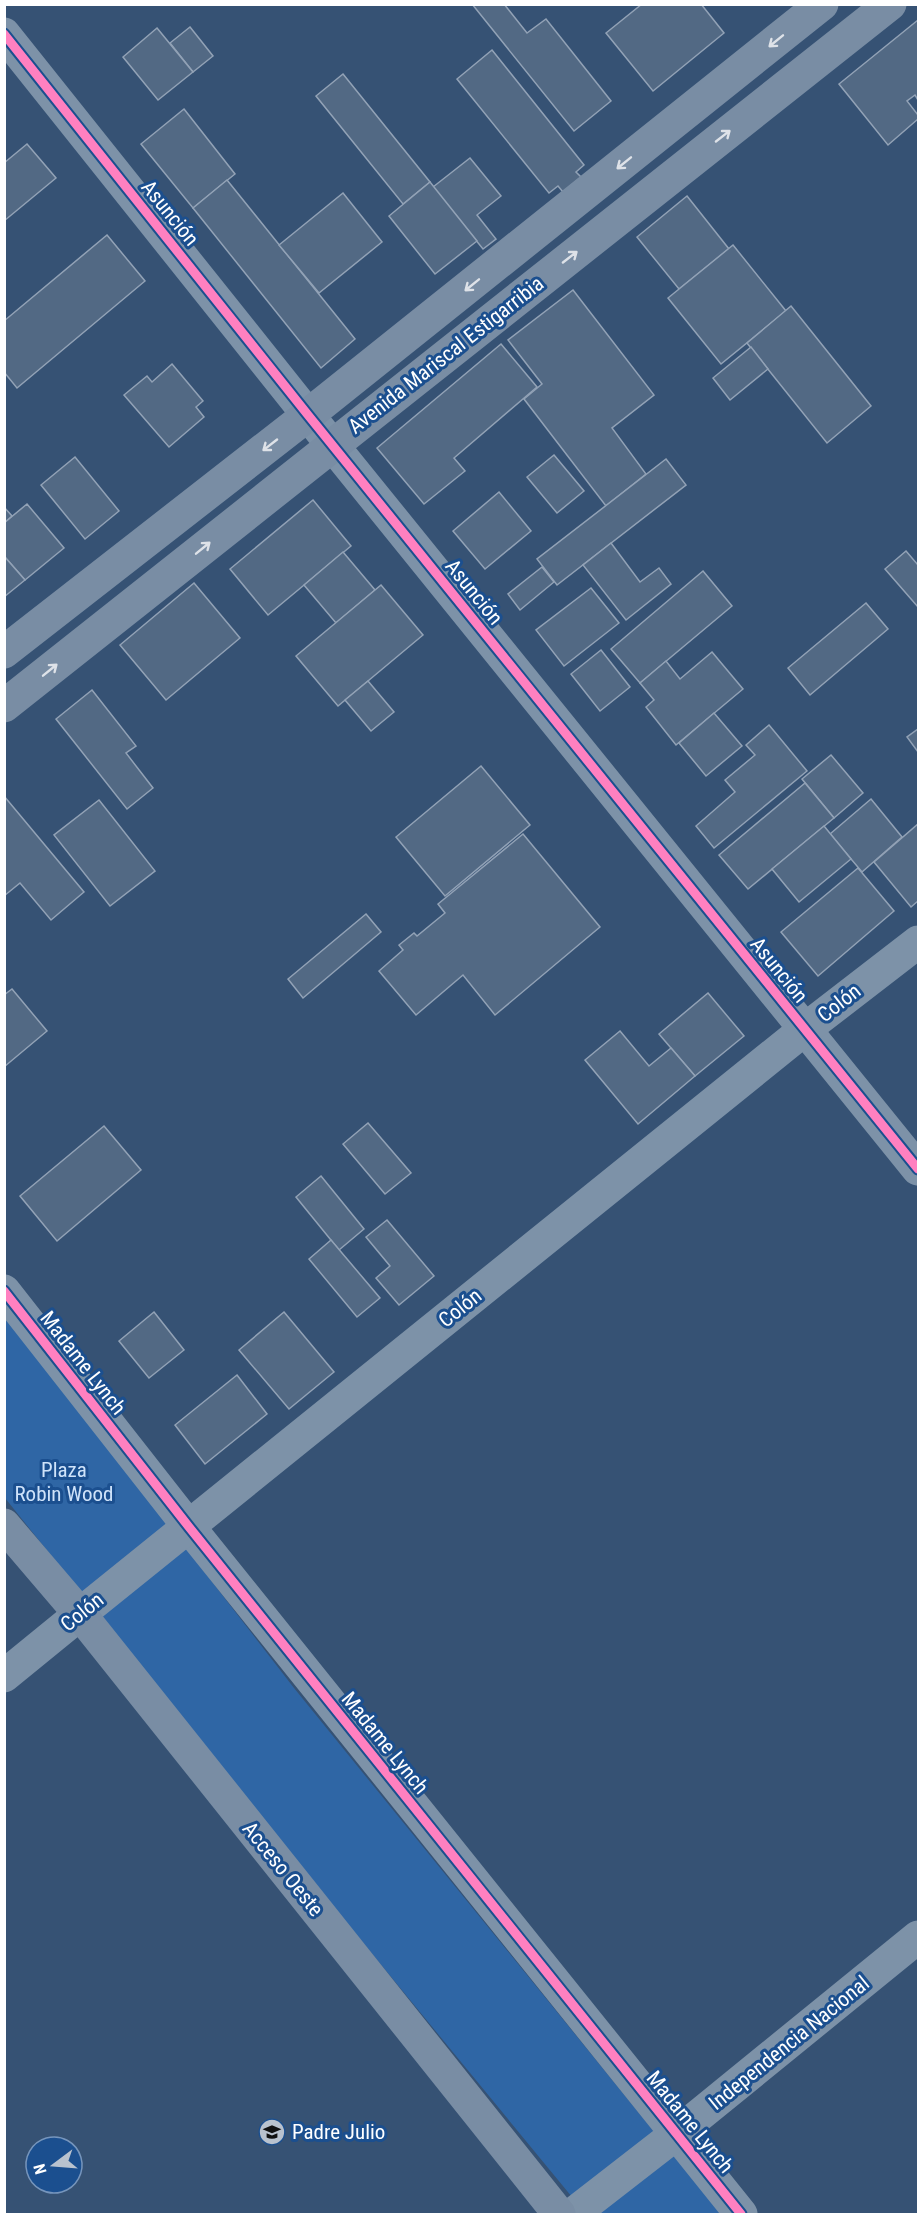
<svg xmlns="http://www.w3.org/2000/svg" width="923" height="2219" font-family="'Roboto Condensed',sans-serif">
  <rect width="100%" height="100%" fill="#365274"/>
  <polygon fill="#2f66a5" points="4,1312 294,1688 721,2214 586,2214 304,1871 5,1498"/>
  <g fill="#526984" stroke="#92a2b6" stroke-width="1.5">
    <polygon points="472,4 504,4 527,33 546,19 611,101 574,131"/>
    <polygon points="642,4 701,4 724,33 653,91 606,33"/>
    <polygon points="918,20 918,100 915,95 907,101 918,115 918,119 888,145 839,84"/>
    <polygon points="190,27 213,56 193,72 170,43"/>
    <polygon points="157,28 193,72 158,100 123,57"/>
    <polygon points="492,50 584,165 576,172 581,177 563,192 558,186 549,193 457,79"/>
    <polygon points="343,74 430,182 403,204 316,96"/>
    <polygon points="184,109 235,174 193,208 141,144"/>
    <polygon points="27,144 56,178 4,221 4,163"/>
    <polygon points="470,158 501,196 477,215 496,239 483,249 433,187"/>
    <polygon points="227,180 355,339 321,368 193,208"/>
    <polygon points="430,182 477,241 435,274 389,216"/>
    <polygon points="343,193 382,242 319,293 279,245"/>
    <polygon points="687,196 729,249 679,289 637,237"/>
    <polygon points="107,235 145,281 17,388 4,372 4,321"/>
    <polygon points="733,245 786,311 721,364 668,298"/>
    <polygon points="573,290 654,395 612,428 646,474 606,506 524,399 542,384 508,340"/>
    <polygon points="791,306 871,406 827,443 747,343"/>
    <polygon points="501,344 537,387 454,458 465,471 424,504 377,448"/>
    <polygon points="751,347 768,369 730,400 713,378"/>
    <polygon points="172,364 203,401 196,407 204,417 169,447 124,395 147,376 152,382"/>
    <polygon points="554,455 584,491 557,513 527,477"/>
    <polygon points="75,457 119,511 85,539 41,485"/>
    <polygon points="666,459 686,485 557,585 537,559"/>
    <polygon points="499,492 531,531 485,569 453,531"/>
    <polygon points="313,500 351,546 268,615 230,569"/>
    <polygon points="27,504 64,548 25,580 4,556 4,523"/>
    <polygon points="4,507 12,516 4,523"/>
    <polygon points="611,543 640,582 659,568 671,584 626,620 583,565"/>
    <polygon points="906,551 918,565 918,607 885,569"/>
    <polygon points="343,552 375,590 336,623 304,585"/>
    <polygon points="4,556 25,580 4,597"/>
    <polygon points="542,567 554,582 520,610 508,594"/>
    <polygon points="703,571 732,606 640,683 611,649"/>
    <polygon points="194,583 240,638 166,700 120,645"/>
    <polygon points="381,585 423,635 338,706 296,656"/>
    <polygon points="591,588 619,623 564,666 536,630"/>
    <polygon points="866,603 888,629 810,695 788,668"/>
    <polygon points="601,650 630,687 600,711 571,674"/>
    <polygon points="712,652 743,689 676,745 646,707 654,700 640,683 666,661 680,679"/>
    <polygon points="368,681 394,712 371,731 345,700"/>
    <polygon points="92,690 136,746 126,753 153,788 127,809 56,719"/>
    <polygon points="714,713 742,746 706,776 679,743"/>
    <polygon points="769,725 807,771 714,848 696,826 735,792 725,780 755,755 746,745"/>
    <polygon points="918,729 918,752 907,737"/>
    <polygon points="831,755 863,793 834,818 802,779"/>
    <polygon points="481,766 530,825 445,896 396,837"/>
    <polygon points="805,783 834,818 748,889 719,855"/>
    <polygon points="4,796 84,892 51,920 20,883 4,896"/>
    <polygon points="871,799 902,837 862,872 830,834"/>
    <polygon points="99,800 155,871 110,906 54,835"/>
    <polygon points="918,824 918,901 911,907 874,862"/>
    <polygon points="824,826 851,859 799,902 772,869"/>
    <polygon points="523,834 600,927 495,1015 463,975 416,1015 379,971 403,950 399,945 414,933 417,936 445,913 438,904"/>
    <polygon points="858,868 894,911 818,976 781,932"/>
    <polygon points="366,914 381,932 303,998 288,979"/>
    <polygon points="12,989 47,1031 4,1067 4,995"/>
    <polygon points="708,993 744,1036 695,1076 659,1034"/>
    <polygon points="620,1031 649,1066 671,1048 695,1076 638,1124 585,1060"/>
    <polygon points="368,1123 411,1173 385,1194 343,1144"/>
    <polygon points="104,1126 141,1170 57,1241 20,1196"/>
    <polygon points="321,1176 364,1229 339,1250 296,1197"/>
    <polygon points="387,1220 434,1276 399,1305 376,1278 390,1266 366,1237"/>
    <polygon points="331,1240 380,1298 357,1317 309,1259"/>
    <polygon points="154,1312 184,1350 149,1378 119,1341"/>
    <polygon points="284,1312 334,1372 289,1409 239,1350"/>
    <polygon points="237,1375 267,1414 205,1464 175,1425"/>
  </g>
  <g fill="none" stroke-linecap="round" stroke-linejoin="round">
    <g stroke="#7d92a8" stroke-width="33">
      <polyline points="4,34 308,415 918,1169"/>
      <polyline points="4,1291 189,1527 741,2214"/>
      <polyline points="4,1676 80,1614 804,1030 918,942"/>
      <polyline points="573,2214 676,2134 918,1937"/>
    </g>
    <g stroke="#798da4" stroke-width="33">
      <polyline points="4,652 308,415 822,4"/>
      <polyline points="4,706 890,4"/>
      <polyline points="4,1525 80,1614 559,2214"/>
    </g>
    <g stroke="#1b4f8f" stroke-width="13">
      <g id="cycleway">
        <polyline points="4,34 308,415 918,1169"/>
        <polyline points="4,1291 189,1527 741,2214"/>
      </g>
    </g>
    <use href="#cycleway" stroke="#ff80c0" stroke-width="9"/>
  </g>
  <defs><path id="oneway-shaft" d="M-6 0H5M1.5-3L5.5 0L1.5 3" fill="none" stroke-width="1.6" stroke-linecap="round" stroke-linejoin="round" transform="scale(1.5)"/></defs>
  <g stroke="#dee2e8">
    <use href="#oneway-shaft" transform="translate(776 41) rotate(141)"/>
    <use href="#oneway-shaft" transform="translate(723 136) rotate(-38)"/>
    <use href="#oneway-shaft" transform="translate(624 163) rotate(141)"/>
    <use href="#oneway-shaft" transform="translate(570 257) rotate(-38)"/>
    <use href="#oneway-shaft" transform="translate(472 285) rotate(141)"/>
    <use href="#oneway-shaft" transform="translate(270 445) rotate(142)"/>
    <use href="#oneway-shaft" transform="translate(203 548) rotate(-39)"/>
    <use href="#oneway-shaft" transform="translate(50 670) rotate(-39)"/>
  </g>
  <defs>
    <g id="school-disc" transform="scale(1.35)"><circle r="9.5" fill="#b9c2ce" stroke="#1b4f8f"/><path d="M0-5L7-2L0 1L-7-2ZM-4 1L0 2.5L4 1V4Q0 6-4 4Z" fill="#111"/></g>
  </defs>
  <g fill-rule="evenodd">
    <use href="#school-disc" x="272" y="2132"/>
  </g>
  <g text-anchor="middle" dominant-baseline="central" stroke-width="6" stroke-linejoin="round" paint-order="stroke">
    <g font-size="21" fill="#fff" stroke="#1b4f8f">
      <text transform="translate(170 213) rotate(51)">Asunción</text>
      <text transform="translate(446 355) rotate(-38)">Avenida Mariscal Estigarribia</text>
      <text transform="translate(474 592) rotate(51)">Asunción</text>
      <text transform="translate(779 970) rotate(51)">Asunción</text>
      <text transform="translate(839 1003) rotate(-38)">Colón</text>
      <text transform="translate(460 1308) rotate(-39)">Colón</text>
      <text transform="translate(83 1363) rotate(52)">Madame Lynch</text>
      <text transform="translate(82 1612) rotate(-39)">Colón</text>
      <text transform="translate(385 1743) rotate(51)">Madame Lynch</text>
      <text transform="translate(283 1869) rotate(51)">Acceso Oeste</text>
      <text transform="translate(789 2043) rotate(-39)">Independencia Nacional</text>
      <text transform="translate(690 2122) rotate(51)">Madame Lynch</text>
    </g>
    <g font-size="21" fill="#cfe3fa" stroke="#1b4f8f">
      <text x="64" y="1470">Plaza<tspan x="64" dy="24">Robin Wood</tspan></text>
    </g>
    <g font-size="21" fill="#fff" stroke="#1b4f8f" text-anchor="start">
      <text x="292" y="2132">Padre Julio</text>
    </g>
  </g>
  <rect width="923" height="2219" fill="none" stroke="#ffffff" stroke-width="12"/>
  <g transform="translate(54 2165) rotate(254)"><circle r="28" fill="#1b4f8f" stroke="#7695bc" stroke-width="1.5"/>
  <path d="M0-4.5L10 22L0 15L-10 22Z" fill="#b9c2ce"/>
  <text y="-9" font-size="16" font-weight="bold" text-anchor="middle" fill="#ffffff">N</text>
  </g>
</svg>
